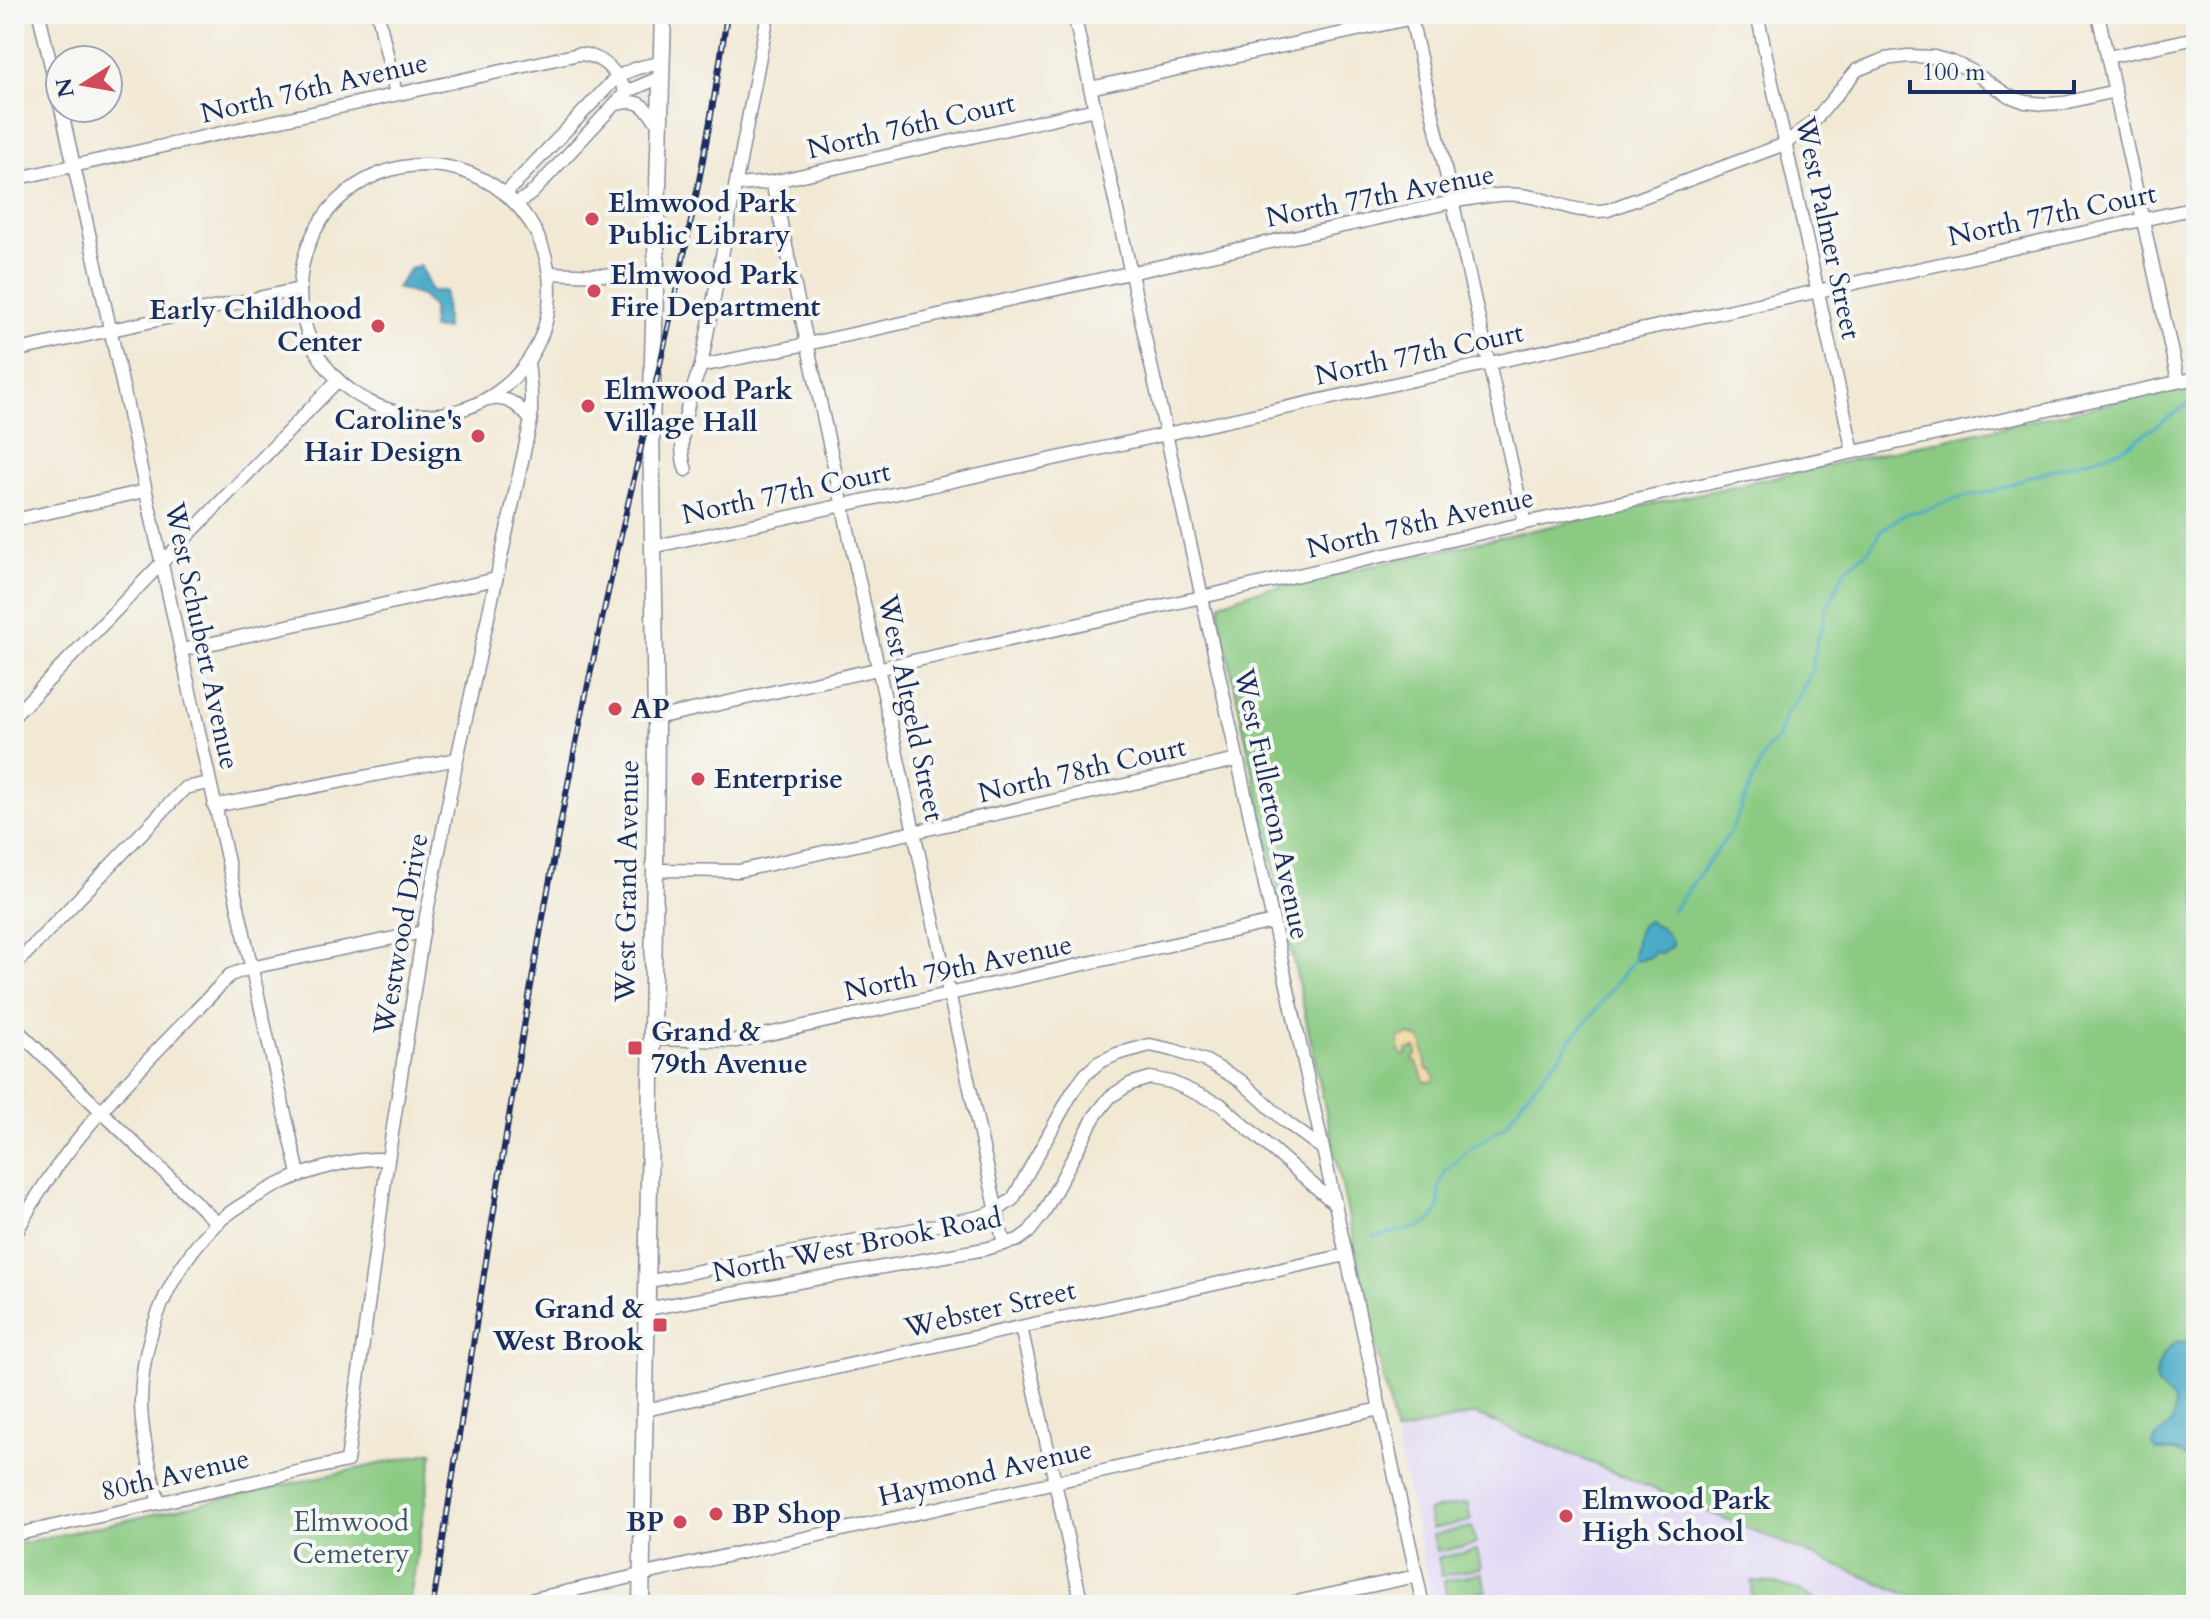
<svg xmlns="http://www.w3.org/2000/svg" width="2210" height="1619" font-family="Cardo,serif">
  <rect width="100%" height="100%" fill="#f6f6f2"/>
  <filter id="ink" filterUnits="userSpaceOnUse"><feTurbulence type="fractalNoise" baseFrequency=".0125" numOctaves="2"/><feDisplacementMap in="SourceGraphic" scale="16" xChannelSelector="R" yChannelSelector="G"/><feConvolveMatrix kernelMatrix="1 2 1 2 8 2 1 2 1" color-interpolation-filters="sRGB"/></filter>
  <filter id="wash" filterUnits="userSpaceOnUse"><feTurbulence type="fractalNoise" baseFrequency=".006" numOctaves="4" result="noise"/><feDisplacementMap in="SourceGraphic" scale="32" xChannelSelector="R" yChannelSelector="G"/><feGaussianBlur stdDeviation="1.8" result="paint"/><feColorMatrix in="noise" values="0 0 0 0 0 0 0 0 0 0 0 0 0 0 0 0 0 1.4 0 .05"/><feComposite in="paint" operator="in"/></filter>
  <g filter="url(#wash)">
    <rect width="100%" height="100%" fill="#f2e9d5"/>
    <polygon fill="#dfd5f5" points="1474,1414 1932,1605 1433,1605 1395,1433"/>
    <g fill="#8aca82" stroke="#527c70" stroke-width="2">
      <polygon points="2196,384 2196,1605 1932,1605 1474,1414 1395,1433 1221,624 1219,614 1221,603 1248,593"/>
      <polygon points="433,1452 409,1605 14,1605 14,1545"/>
      <polygon points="1467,1503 1471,1521 1432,1529 1428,1511"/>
      <polygon points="1472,1527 1476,1544 1437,1552 1433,1535"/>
      <polygon points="1477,1550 1481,1568 1442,1576 1438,1558"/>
      <polygon points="1482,1573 1486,1591 1447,1599 1444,1581"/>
      <path d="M 1752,1581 C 1779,1582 1802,1589 1824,1605 L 1751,1605 Z"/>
    </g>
    <polygon fill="#eeda9e" stroke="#84847e" stroke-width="2" points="1411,1035 1422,1040 1427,1070 1430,1070 1435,1077 1433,1082 1424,1081 1417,1062 1413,1060 1417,1053 1416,1048 1407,1050 1407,1054 1403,1056 1399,1049 1399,1038"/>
    <g fill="#48abc8" stroke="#326d93" stroke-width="2">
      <polygon points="420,265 431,291 445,291 446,329 432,329 432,307 422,296 397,288 409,270"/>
      <path d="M 1647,921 L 1661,927 L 1672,942 L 1672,946 L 1661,954 L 1655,952 L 1650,957 L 1637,961 L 1633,956 C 1637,943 1635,928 1647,921 Z"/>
      <path d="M 2178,1341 L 2196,1343 L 2196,1461 L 2175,1451 L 2157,1451 L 2152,1446 C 2157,1426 2178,1436 2174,1400 C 2169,1396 2163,1392 2159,1387 C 2150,1372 2165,1348 2178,1341 Z"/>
    </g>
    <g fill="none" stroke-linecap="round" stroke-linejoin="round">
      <g stroke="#48abc8" stroke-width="3">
        <polyline points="1673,910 1730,833 1764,755 1768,747 1777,740 1786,713 1795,702 1807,681 1812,669 1817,640 1824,625 1825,612 1845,570 1869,550 1879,533 1891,523 1907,513 1931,509 1951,500 1999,490 2026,478 2121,450 2196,399"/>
        <polyline points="1374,1237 1421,1227 1434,1218 1439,1208 1439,1186 1446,1171 1468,1150 1506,1125 1525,1096 1562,1053 1572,1037 1584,1025 1636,957"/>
      </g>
    </g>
  </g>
  <g filter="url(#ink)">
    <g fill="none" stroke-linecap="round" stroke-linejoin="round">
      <g stroke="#868c9a" stroke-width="15">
        <g id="minor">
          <polyline points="39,14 60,105"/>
          <polyline points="378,14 396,94"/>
          <polyline points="1074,14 1423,1605"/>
          <polyline points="1757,14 1853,452"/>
          <polyline points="2098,14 2178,381"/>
          <polyline points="1411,18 1525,523"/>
          <polyline points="2108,57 2196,38"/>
          <polyline points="1090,88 1431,14"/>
          <path d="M 614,105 C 640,96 645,107 660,126"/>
          <path d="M 61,108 C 141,463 216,820 299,1174"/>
          <circle cx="425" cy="290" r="125"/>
          <path d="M 14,179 L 579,54 C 602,55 617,72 626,92"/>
          <polyline points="772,182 1004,1244"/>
          <polyline points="737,185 772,182 1095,109"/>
          <path d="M 505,194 L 612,82 C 627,69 642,66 662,63"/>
          <polyline points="516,204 532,193 626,92 661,77"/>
          <polyline points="549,273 656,277"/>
          <polyline points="14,351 300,289"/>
          <path d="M 701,366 L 807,344 L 1452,202 C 1475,198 1498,193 1521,195 C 1552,199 1574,215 1608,210 L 1785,144 L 1816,119 L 1857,70 L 1885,59 L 1908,56 L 1934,57 L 1952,62 L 1970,70 L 2009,96 L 2025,102 L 2045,104 L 2064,103 L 2115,91"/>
          <path d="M 491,399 C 510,397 519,406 531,420"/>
          <path d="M 686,470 C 675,441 690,393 701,366 L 768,14"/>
          <polyline points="14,520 145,491"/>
          <polyline points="652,547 2196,208"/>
          <polyline points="182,650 496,579"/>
          <polyline points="14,716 338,380"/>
          <polyline points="656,718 1202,597 1525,523 2196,378"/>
          <polyline points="214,806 457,759"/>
          <polyline points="655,870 739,871 1237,760"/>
          <polyline points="14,966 185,788 209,783"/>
          <polyline points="14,1027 217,1223"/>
          <polyline points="650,1039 737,1041 1273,922"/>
          <path d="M 14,1238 C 61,1139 155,1055 230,975 L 250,968 L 423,932"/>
          <polyline points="647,1282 731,1264 979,1217 996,1211 1013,1199 1073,1091 1085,1075 1098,1063 1117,1054 1150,1045 1173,1050 1206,1061 1241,1081 1286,1122 1323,1149"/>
          <polyline points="646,1309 985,1249 1018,1240 1029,1232 1043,1214 1095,1116 1110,1097 1130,1084 1150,1078 1171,1082 1220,1104 1334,1203"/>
          <polyline points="1021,1327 1082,1605"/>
          <polyline points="645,1410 1346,1255"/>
          <path d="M 159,1503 C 151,1470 141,1436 141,1401 C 142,1336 169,1271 215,1225 C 234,1207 259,1194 282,1183 C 306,1171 362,1155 388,1160"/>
          <polyline points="14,1535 347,1461 386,1173 423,932 457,759 531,420 531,394 528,361"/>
          <polyline points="507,1605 1380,1409"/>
          <polyline points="1282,1605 1416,1576"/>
        </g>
      </g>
      <g stroke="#868c9a" stroke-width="19">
        <polyline id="major" points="641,1605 655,870 656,718 651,428 663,14"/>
      </g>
      <use href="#minor" stroke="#fff" stroke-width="12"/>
      <use href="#major" stroke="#fff" stroke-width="16"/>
      <g stroke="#1b2f5e" stroke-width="6">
        <path id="rail" d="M 433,1605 C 480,1303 523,999 585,699 C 632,470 695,245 727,14"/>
      </g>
      <use href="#rail" stroke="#f6f6f2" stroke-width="3" stroke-dasharray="9" stroke-linecap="butt"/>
    </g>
  </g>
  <g fill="#d1495b" stroke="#f6f6f2" stroke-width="3">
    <circle cx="592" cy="219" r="8"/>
    <circle cx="594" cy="291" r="8"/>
    <circle cx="378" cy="326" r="8"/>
    <circle cx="588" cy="406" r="8"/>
    <circle cx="478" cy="436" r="8"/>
    <circle cx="615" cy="709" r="8"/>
    <circle cx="698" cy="779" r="8"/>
    <rect x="627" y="1040" width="16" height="16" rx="4"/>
    <rect x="652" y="1317" width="16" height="16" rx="4"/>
    <circle cx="716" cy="1514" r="8"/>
    <circle cx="1566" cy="1516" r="8"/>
    <circle cx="680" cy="1522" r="8"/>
  </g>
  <g text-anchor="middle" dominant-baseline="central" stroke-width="8" stroke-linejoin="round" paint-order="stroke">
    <g font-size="28" fill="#1b2f5e" stroke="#f6f6f2">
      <text transform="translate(314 88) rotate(-13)">North 76th Avenue</text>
      <text transform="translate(911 126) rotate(-13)">North 76th Court</text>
      <text transform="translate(1380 196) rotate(-11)">North 77th Avenue</text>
      <text transform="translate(2052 215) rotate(-12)">North 77th Court</text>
      <text transform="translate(1828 228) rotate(78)">West Palmer Street</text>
      <text transform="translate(1419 354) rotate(-12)">North 77th Court</text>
      <text transform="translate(786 493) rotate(-12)">North 77th Court</text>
      <text transform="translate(1420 523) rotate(-13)">North 78th Avenue</text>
      <text transform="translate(202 636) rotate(78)">West Schubert Avenue</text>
      <text transform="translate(911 708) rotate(78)">West Altgeld Street</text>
      <text transform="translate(1082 770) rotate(-13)">North 78th Court</text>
      <text transform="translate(1272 804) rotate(78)">West Fullerton Avenue</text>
      <text transform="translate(627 881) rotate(-89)">West Grand Avenue</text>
      <text transform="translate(401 934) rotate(-80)">Westwood Drive</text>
      <text transform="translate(958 968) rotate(-12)">North 79th Avenue</text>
      <text transform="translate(857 1245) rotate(-11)">North West Brook Road</text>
      <text transform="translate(990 1309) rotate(-13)">Webster Street</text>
      <text transform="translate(985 1473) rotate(-13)">Haymond Avenue</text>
      <text transform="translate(175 1475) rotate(-13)">80th Avenue</text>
    </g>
    <g font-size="28" font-weight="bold" fill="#1b2f5e" stroke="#f6f6f2" text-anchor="start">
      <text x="608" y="203">Elmwood Park<tspan x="608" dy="32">Public Library</tspan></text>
      <text x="610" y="275">Elmwood Park<tspan x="610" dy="32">Fire Department</tspan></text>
      <text x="362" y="310" text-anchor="end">Early Childhood<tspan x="362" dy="32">Center</tspan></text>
      <text x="604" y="390">Elmwood Park<tspan x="604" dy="32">Village Hall</tspan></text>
      <text x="462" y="420" text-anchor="end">Caroline's<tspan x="462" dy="32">Hair Design</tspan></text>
      <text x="631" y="709">AP</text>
      <text x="714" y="779">Enterprise</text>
      <text x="651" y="1032">Grand &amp;<tspan x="651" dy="32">79th Avenue</tspan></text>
      <text x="644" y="1309" text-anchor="end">Grand &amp;<tspan x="644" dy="32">West Brook</tspan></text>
      <text x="1582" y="1500">Elmwood Park<tspan x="1582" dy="32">High School</tspan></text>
      <text x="732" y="1514">BP Shop</text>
      <text x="664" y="1522" text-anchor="end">BP</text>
    </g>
    <g font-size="28" fill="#375667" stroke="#f6f6f2">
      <text x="351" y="1522">Elmwood<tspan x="351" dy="32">Cemetery</tspan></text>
    </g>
  </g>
  <rect width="2210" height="1619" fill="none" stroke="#f6f6f2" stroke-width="48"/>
  <g transform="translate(84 84) rotate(259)"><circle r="38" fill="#f6f6f2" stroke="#9ea6b7" stroke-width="2"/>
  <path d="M0-6L14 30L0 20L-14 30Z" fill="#d1495b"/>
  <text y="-12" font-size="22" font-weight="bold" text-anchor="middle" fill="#1b2f5e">N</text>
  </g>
  <path d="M1910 80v12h164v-12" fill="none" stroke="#1b2f5e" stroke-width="4"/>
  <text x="1922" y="80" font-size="24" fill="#1b2f5e" stroke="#f6f6f2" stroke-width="6" paint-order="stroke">100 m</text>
</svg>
